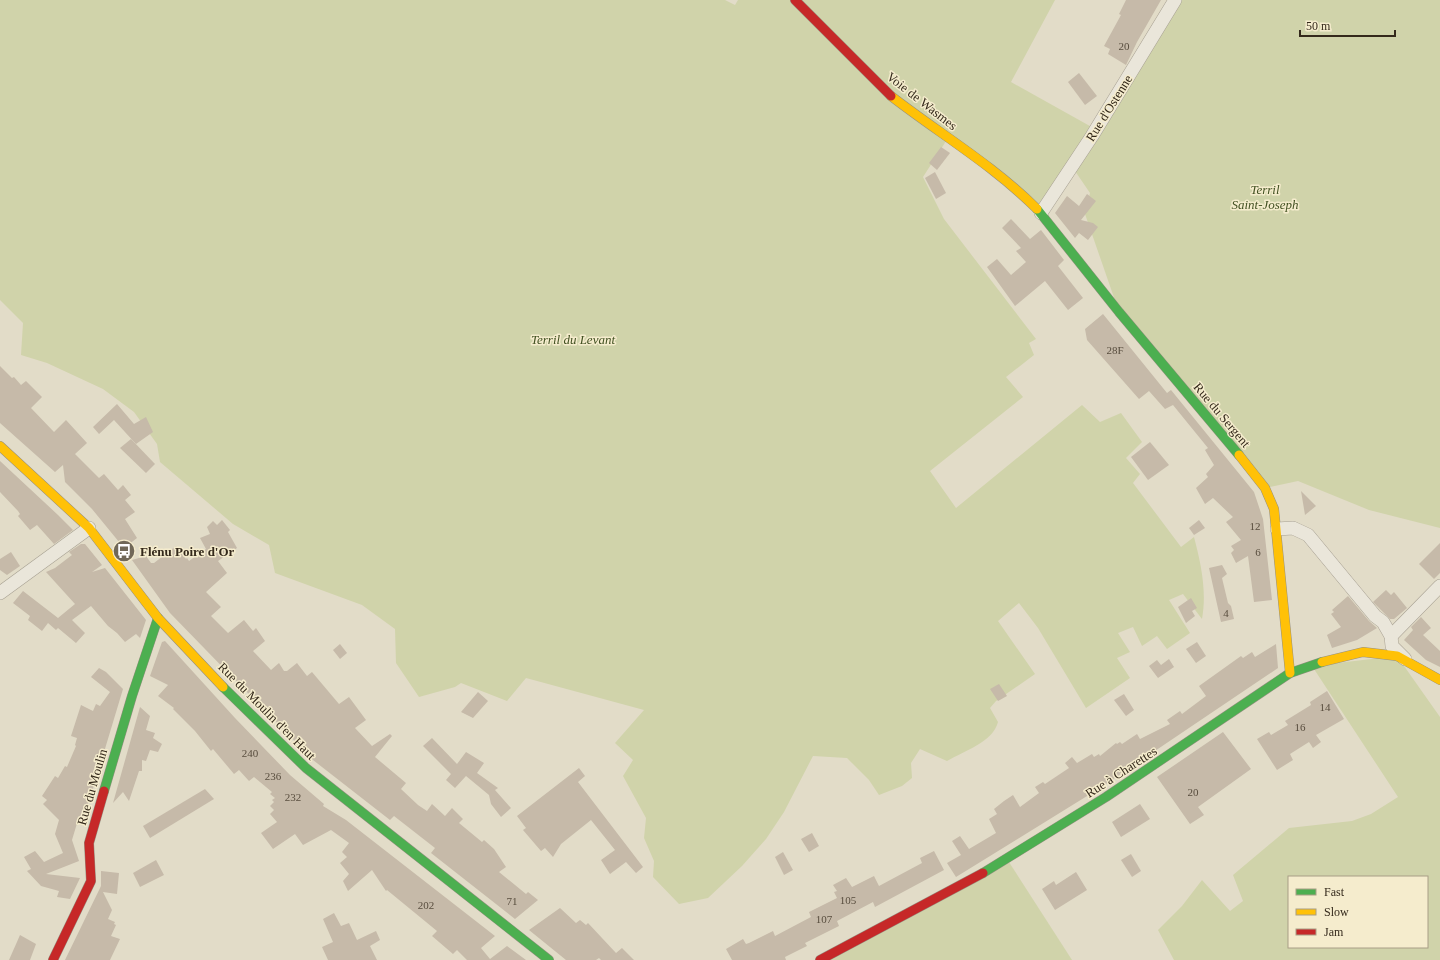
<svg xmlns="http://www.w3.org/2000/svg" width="1440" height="960" font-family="'Times New Roman',serif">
  <rect width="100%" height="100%" fill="#e2dcc8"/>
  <g fill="#d0d3aa" fill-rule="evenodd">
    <path d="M 0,0 L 725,0 L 735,5 L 738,0 L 1055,0 L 1011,82 L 1097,130 L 1175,0 L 1440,0 L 1440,528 L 1369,510 L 1298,481 L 1265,488 L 1119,312 L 1085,214 L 1090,193 L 1075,171 L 1041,213 L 948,138 L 923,177 L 944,219 L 1036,339 L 1029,343 L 1034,355 L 1006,377 L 1023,397 L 930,471 L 956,508 L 1082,405 L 1100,422 L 1121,413 L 1142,442 L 1126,458 L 1140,474 L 1133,483 L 1181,547 L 1194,537 C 1201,564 1207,591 1202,619 L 1183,594 L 1169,600 L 1190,633 L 1167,649 L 1157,636 L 1142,646 L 1133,627 L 1118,633 L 1130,652 L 1117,658 L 1130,678 L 1086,708 L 1038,628 L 1019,603 L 998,621 L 1035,674 L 996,701 L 990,708 L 998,722 C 993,742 964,751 947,761 L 920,749 L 911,763 L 912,778 L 902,786 L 879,795 L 869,780 L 847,758 L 813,756 L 784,812 L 766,839 L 742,866 L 708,898 L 679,904 L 653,877 L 654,861 L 644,838 L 646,818 L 623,776 L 633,760 L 615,743 L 644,710 L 526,678 L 507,701 L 461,683 L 455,687 L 419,697 L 396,663 L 395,629 L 362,605 L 275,573 L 269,545 L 233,524 L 160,462 L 157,444 L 134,412 L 103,389 L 47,363 L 21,355 L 23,323 L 0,300 Z"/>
    <path d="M 1397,656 L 1440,717 L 1440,960 L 1174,960 L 1158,930 L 1182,906 L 1202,880 L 1230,911 L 1243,901 L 1233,875 L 1289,828 L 1352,821 L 1371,814 L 1398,797 L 1312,666 ZM 1289,877 L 1427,877 L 1427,947 L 1289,947 Z"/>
    <polygon points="1007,859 1072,960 818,960"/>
  </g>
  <g fill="#c6baa9">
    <polygon points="1126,0 1161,0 1137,42 1126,65 1108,54 1110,49 1104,46 1121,15 1119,14"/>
    <polygon points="1079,73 1097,96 1085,105 1068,82"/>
    <polygon points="941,147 950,153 937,170 929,163"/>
    <polygon points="935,172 946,193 936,199 925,178"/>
    <polygon points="1087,194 1096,201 1081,220 1093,223 1098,227 1088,240 1079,233 1075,238 1055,213 1067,196 1079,206"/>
    <polygon points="1011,219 1030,239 1041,230 1064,260 1058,266 1083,298 1068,310 1045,281 1015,306 987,267 997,259 1011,275 1026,262 1016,251 1021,248 1002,228"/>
    <polygon points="1103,314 1167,393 1171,390 1254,492 1263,519 1272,600 1254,602 1248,556 1236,563 1231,553 1234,550 1231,546 1241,540 1226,522 1233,517 1213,498 1205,504 1196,488 1208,477 1206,474 1214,465 1205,450 1208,448 1173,405 1165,409 1149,391 1139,399 1087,340 1085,329"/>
    <polygon points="0,366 12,378 14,377 21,385 26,381 42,397 31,408 54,432 66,420 87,443 75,454 99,478 104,474 118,490 123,485 131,495 125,500 135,512 125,519 137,538 124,548 92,509 65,482 63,465 55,472 0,423"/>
    <polygon points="117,404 134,424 146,417 153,432 136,444 114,420 99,434 93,427"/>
    <polygon points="131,439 155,464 146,473 120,448"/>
    <polygon points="1150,442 1169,465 1148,480 1131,457"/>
    <polygon points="0,461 58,515 73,530 54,544 37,525 30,530 18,516 20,514 18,511 0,492"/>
    <polygon points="1301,491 1316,506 1305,515"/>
    <polygon points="222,520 230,530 228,532 237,548 218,561 227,573 206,592 221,607 211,616 228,633 244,620 253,631 256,628 265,641 253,651 271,670 279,663 284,671 287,671 297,663 307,676 312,672 339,704 349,697 366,720 355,728 372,746 390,734 392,736 375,757 406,783 401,789 418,805 427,811 432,804 445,816 452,808 463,819 459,823 482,842 484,840 494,849 506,867 499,872 526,894 528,892 538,900 515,919 431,853 435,848 394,816 390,820 313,760 170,613 132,560 146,556 151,563 154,563 176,546 186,559 187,558 189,561 206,549 200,538 210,534 207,527 213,521 217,525"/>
    <polygon points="1199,520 1205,528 1194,535 1189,528"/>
    <polygon points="1440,543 1440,573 1434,579 1419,564"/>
    <polygon points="81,544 85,544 102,565 92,572 105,568 146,620 140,638 136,634 125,642 117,633 108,626 91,606 72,620 85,633 76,643 58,628 56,630 48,623 42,631 28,620 30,616 13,603 23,591 58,618 75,604 46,572 55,568 72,555 69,552"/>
    <polygon points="11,552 20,566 7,575 0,570 0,559"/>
    <polygon points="1222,565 1227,574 1222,578 1228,603 1231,606 1234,619 1221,622 1209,568"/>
    <polygon points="1386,590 1391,595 1394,592 1407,608 1394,619 1390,619 1373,602"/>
    <polygon points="1348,596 1369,621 1377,628 1357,640 1332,648 1327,635 1341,627 1331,614 1334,612 1332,610"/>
    <polygon points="1191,598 1197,608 1192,611 1195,616 1186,623 1178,607"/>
    <polygon points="1421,617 1431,628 1423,635 1440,651 1440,667 1426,660 1404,640 1413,630 1411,627"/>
    <polygon points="165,641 235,718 290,775 324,804 323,806 346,820 495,936 481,948 490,959 507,946 526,960 467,960 457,950 453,954 432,936 437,931 387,890 386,891 372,870 348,891 343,881 349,874 340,863 347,857 342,852 349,843 331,830 303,845 295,834 273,849 261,833 277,822 270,814 274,810 270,806 274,802 272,800 275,798 270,794 272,792 254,777 249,781 239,770 234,774 213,749 211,751 195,731 173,709 174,708 158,696 168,685 150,676 162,642"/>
    <polygon points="1197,642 1206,656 1196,663 1186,649"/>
    <polygon points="340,644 347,653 340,659 333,650"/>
    <polygon points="1276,644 1278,668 1100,788 956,877 947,863 961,855 952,841 960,836 969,849 996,833 989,819 997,814 994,809 1004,801 1013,795 1020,807 1039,793 1035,787 1043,782 1045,784 1069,768 1065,763 1072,757 1077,763 1092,754 1094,757 1099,754 1100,756 1116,743 1117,744 1120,742 1122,744 1137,734 1140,739 1170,724 1167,720 1180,711 1182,714 1206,696 1199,686 1241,656 1243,658 1252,652 1255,657"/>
    <polygon points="1169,659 1174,667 1158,678 1149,666 1157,660 1161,665"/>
    <polygon points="99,668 106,672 123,689 92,792 89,791 91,798 78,820 72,840 79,861 46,874 80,878 70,899 57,897 59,891 41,886 27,871 31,869 24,857 35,851 44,862 63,853 55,834 59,820 43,804 47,800 42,796 55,776 58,778 65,766 67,767 76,746 75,745 77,738 71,736 81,705 93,711 96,704 100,706 110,692 91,677"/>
    <polygon points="999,684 1007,696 998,701 990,689"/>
    <polygon points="1327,691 1344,719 1316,735 1321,742 1313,748 1309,742 1290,754 1293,760 1277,770 1257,739 1269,732 1271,735 1288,725 1285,721 1311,705 1310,702"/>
    <polygon points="478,692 488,701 473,718 461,712"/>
    <polygon points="1124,694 1134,710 1126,716 1114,700"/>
    <polygon points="140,707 150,716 146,730 155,733 153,738 162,744 158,752 150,750 146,761 142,760 142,771 139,771 129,801 123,792 113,803"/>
    <polygon points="1223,732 1251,769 1198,807 1204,815 1190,824 1157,777"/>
    <polygon points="432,738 457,764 466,752 484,763 477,773 498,788 495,790 511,808 501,817 491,804 489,795 466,776 455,788 446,780 451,774 423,746"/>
    <polygon points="579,768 585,776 578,782 643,867 636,873 626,862 610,874 601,860 615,850 591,820 561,844 553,857 545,848 541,851 523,830 526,828 517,816"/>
    <polygon points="205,789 214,799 150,838 143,826"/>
    <polygon points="1140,804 1150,819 1121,837 1112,822"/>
    <polygon points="812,833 819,846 809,852 801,839"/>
    <polygon points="934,851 944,870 875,907 873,902 837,921 839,926 805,943 807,946 785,957 786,960 732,960 726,949 743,939 746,944 749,943 773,931 775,936 811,917 809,912 837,898 834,892 837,891 833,885 846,878 852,887 874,876 879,886 922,863 920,858"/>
    <polygon points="783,852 793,870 784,875 775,857"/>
    <polygon points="1131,854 1141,871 1132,877 1121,860"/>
    <polygon points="156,860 164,875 140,887 133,873"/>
    <polygon points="101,871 119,873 117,894 103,892 112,910 108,919 115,922 114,924 116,925 111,936 120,939 110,960 65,960 101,886"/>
    <polygon points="1076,872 1087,890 1055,910 1042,889 1054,881 1056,885"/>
    <polygon points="560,908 576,923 580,920 586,925 588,923 616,953 622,948 634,960 601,960 599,958 596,960 566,960 529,930"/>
    <polygon points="334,913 341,926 349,923 357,940 376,931 380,940 370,946 377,960 328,960 322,947 333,942 323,919"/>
    <polygon points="20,935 36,944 30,960 9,960"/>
  </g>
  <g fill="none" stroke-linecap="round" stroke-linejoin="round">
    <g stroke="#a7a092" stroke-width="14">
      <g id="street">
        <polyline points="1041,213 1092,136 1175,0"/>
        <polyline points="1277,529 1293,528 1308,535 1375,616 1383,622 1391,636 1392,646 1405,659"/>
        <polyline points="0,593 89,528"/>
        <polyline points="1391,636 1440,586"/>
      </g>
    </g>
    <g stroke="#969082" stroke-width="10">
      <g id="fast">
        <polyline points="1037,209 1119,312 1239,455"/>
        <polyline points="223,687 306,768 549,960"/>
        <polyline points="104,791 132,696 158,618"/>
        <polyline points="983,873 1106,797 1290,673 1322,662"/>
      </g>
    </g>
    <g stroke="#969082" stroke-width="10">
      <g id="slow">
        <path d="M 891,96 C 940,134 993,165 1037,209"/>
        <polyline points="0,446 89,528 158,618 223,687"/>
        <polyline points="1239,455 1265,488 1274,509 1290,673"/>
        <polyline points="1322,662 1363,652 1397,656 1440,680"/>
      </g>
    </g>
    <g stroke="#969082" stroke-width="10">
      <g id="jam">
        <polyline points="795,0 891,96"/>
        <polyline points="53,960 91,881 89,843 104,791"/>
        <polyline points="820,960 983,873"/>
      </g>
    </g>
    <use href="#street" stroke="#eae6da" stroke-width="13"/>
    <use href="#fast" stroke="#4caf50" stroke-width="9"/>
    <use href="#slow" stroke="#ffc107" stroke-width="9"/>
    <use href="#jam" stroke="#c62828" stroke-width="9"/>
  </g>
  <defs>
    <g id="bus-disc" transform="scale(1.15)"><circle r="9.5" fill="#716858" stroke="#f5eccd"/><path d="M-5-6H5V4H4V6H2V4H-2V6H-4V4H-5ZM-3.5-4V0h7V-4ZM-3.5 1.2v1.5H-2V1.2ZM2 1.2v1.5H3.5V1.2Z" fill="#fff"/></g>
  </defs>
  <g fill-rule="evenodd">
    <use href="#bus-disc" x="124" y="551"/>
  </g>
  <g text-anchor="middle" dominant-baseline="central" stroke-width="3" stroke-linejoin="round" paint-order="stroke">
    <g font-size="11" fill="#584d3e">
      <text x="1124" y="46">20</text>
      <text x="1115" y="350">28F</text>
      <text x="1255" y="526">12</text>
      <text x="1258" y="552">6</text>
      <text x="1226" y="613">4</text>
      <text x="1325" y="707">14</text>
      <text x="1300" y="727">16</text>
      <text x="250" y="753">240</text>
      <text x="273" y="776">236</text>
      <text x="1193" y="792">20</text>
      <text x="293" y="797">232</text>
      <text x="848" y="900">105</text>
      <text x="512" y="901">71</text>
      <text x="426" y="905">202</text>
      <text x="824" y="919">107</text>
    </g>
    <g font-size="13" fill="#34291b" stroke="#f5eccd">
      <text transform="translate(922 101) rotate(38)">Voie de Wasmes</text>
      <text transform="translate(1109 108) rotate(-58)">Rue d'Ostenne</text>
      <text transform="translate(1222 415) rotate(50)">Rue du Sergent</text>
      <text transform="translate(267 711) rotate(45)">Rue du Moulin d'en Haut</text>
      <text transform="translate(1121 772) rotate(-33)">Rue à Charettes</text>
      <text transform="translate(92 787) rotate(-74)">Rue du Moulin</text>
    </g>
    <g font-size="13" font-style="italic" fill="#425122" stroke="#f5eccd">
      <text x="1265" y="189">Terril<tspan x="1265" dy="15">Saint-Joseph</tspan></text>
      <text x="573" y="339">Terril du Levant</text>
    </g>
    <g font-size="13" font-weight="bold" fill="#34291b" stroke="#f5eccd" text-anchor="start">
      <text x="140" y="551">Flénu Poire d'Or</text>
    </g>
  </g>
  <rect x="1288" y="876" width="140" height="72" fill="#f5eccd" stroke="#a89e86"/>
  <rect x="1296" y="889" width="20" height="6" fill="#4caf50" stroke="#a89e86"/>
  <text x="1324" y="896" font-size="12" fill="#34291b">Fast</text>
  <rect x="1296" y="909" width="20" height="6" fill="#ffc107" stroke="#a89e86"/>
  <text x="1324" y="916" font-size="12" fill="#34291b">Slow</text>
  <rect x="1296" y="929" width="20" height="6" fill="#c62828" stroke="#a89e86"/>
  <text x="1324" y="936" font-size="12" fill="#34291b">Jam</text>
  <path d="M1300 30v6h95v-6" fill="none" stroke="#34291b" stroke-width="2"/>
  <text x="1306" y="30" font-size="12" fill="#34291b" stroke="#f5eccd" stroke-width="3" paint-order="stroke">50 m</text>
</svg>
